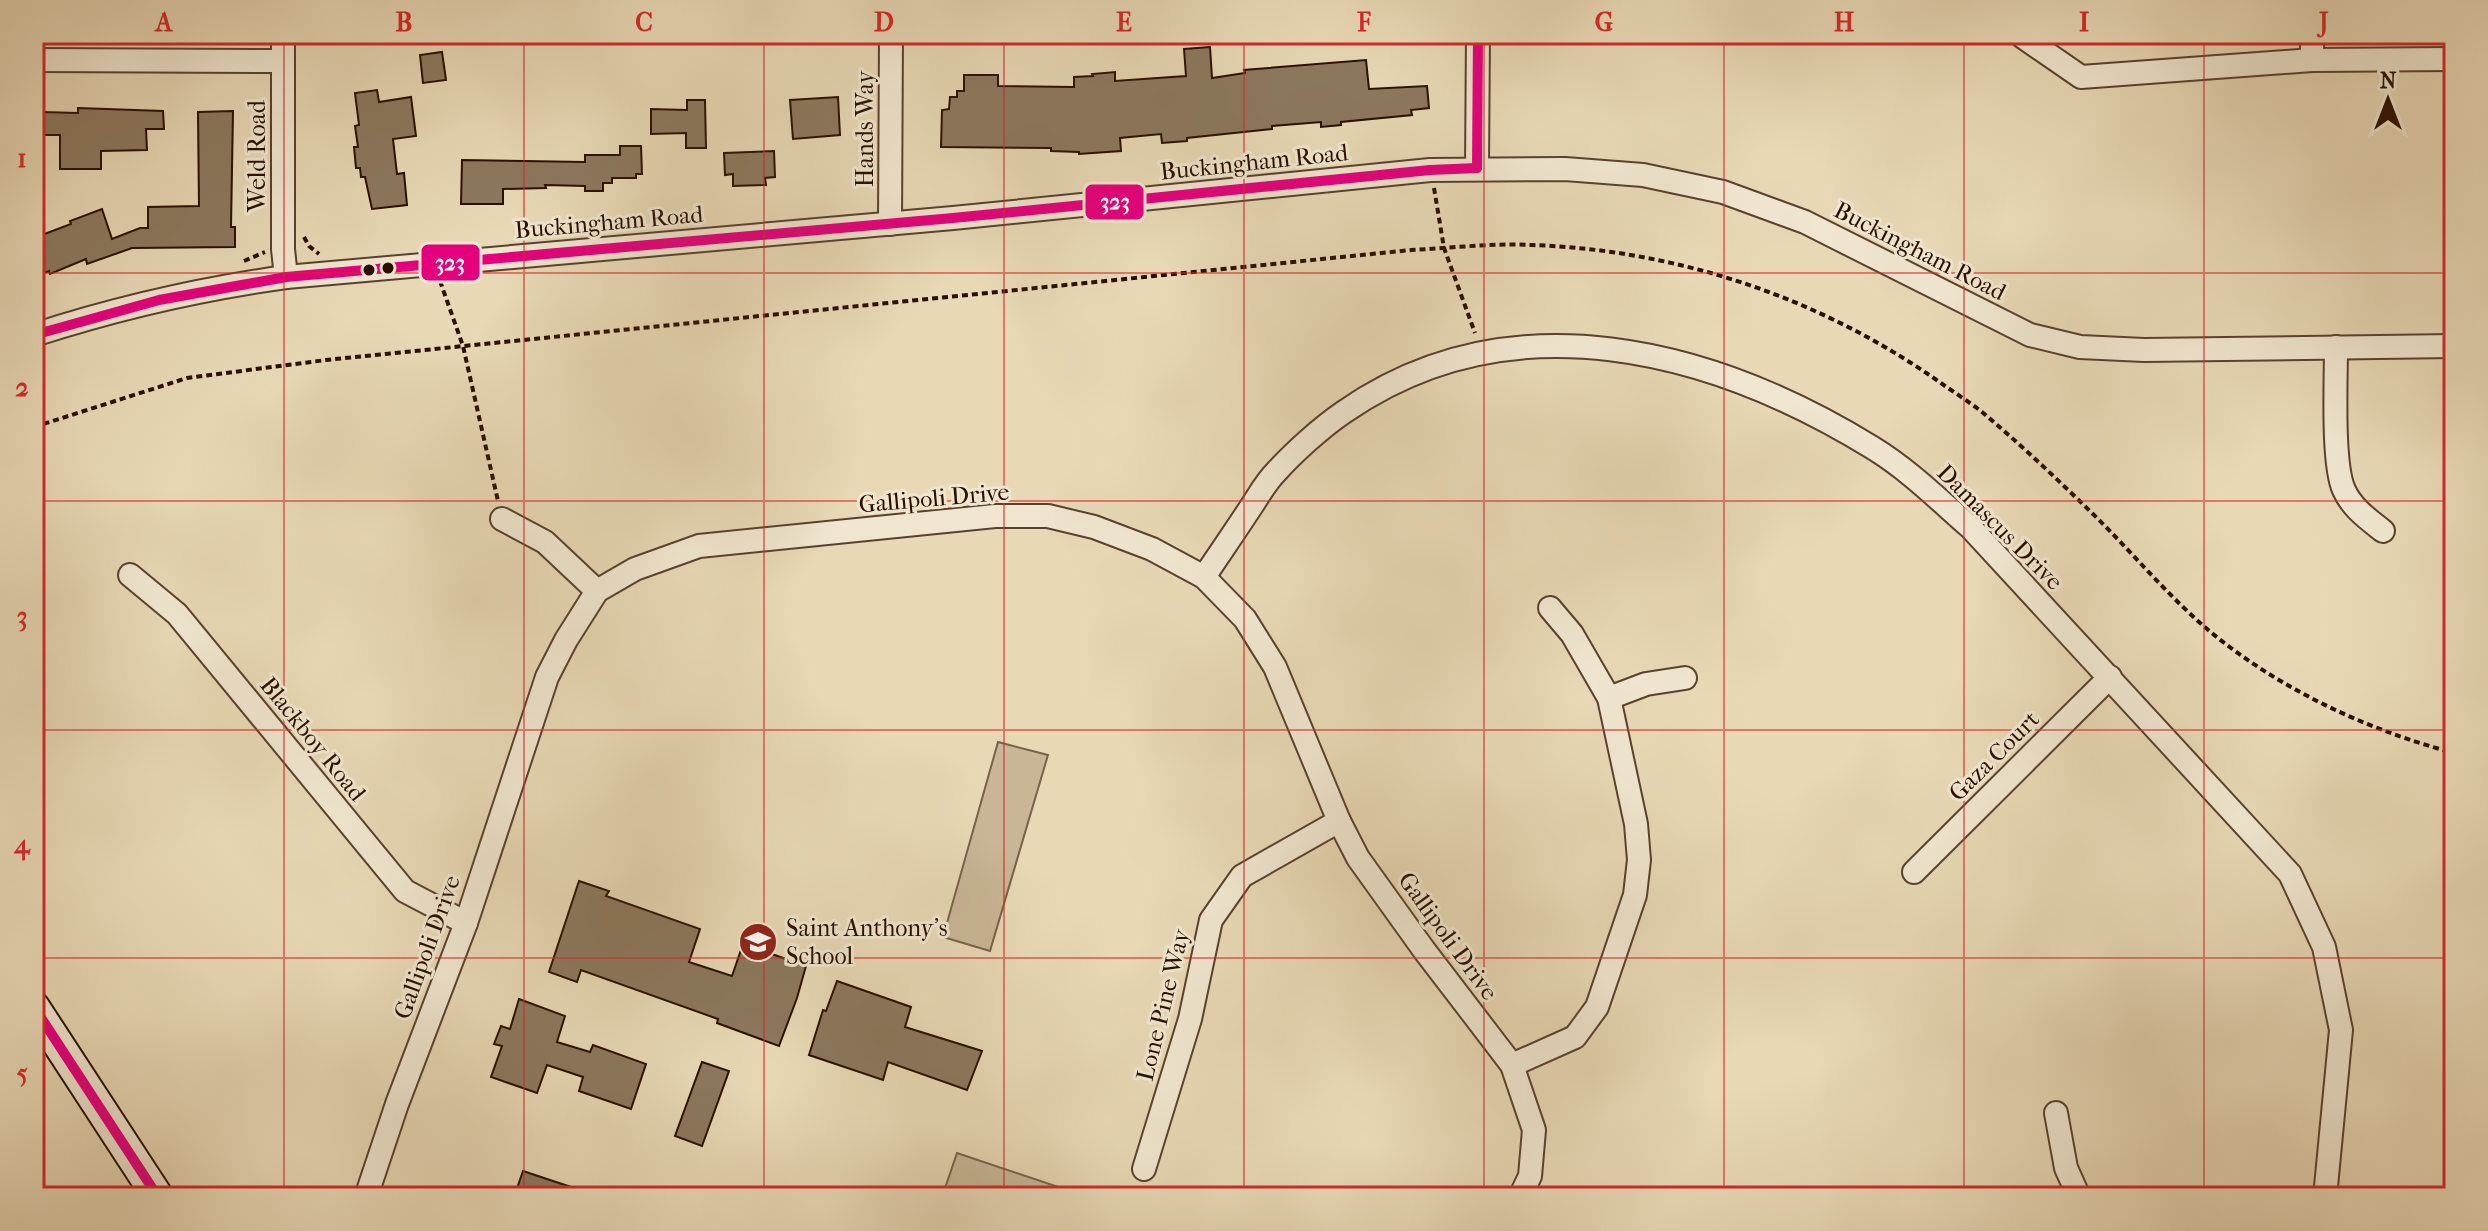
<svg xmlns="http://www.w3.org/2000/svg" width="2488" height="1231" font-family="'IM FELL French Canon',serif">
  <rect width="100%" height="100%" fill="#e8d8b5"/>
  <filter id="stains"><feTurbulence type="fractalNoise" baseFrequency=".0025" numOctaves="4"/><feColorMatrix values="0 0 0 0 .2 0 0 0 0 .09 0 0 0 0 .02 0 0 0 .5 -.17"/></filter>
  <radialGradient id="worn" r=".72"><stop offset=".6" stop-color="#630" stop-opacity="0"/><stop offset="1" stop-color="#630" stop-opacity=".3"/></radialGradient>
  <g fill="#c8b696" stroke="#78624b" stroke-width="2">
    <polygon points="998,742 1048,755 990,951 943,937"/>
    <polygon points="957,1153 1088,1197 942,1197"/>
  </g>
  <g fill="#8c785e" stroke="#290f00" stroke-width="2">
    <polygon points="1210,47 1212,78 1245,73 1244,70 1366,60 1369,89 1427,86 1429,108 1411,110 1412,115 1341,122 1341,125 1321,127 1321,122 1272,126 1272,129 1187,138 1187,141 1162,143 1161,134 1120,138 1121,151 1079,154 1079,152 1051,151 1051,148 941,147 942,110 949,109 950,97 957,97 957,91 964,91 964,75 998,75 998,86 1074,87 1074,77 1093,76 1092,74 1115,72 1115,81 1186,76 1184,49"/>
    <polygon points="442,52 446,80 423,83 420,55"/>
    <polygon points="377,90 379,102 411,97 416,136 393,139 397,174 404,173 407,205 372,209 365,177 361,177 360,168 356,168 354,147 358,147 355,126 359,125 355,93"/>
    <polygon points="838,97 840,135 793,139 790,100"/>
    <polygon points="687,100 705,100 706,148 686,148 686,133 651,134 651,109 687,110"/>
    <polygon points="78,108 163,111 164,129 146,129 147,150 101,151 101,169 60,169 60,135 44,135 43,112 78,113"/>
    <polygon points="233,111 231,227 235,227 235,247 132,248 87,264 86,259 50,274 49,271 34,277 34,238 71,224 70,221 102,209 112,239 140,228 148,228 148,207 199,206 198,112"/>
    <polygon points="620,146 641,146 642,174 636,174 636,178 612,178 612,183 603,183 603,191 585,191 585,186 545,185 546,188 503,189 503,204 461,204 462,160 585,162 585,155 620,155"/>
    <polygon points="774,151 775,177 765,178 766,185 733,186 733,174 725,175 724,153"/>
    <polygon points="579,881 609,891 606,896 700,929 689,962 732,976 743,944 806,966 797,998 779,1046 717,1023 718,1019 581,970 577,982 549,972"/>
    <polygon points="837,981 911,1007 905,1027 982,1051 967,1090 888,1062 883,1080 809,1055 823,1010 826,1011"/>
    <polygon points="519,999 565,1016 557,1042 590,1052 593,1045 646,1064 631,1109 579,1091 583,1077 547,1065 537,1093 491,1077 502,1046 494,1044 501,1026 510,1029"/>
    <polygon points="702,1062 729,1071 702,1146 675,1136"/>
    <polygon points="523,1171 592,1194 591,1197 514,1197"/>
  </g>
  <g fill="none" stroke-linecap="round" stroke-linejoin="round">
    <g stroke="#59412d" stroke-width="26">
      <g id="street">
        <polyline points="283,34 283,249 286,277"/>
        <polyline points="2023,34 2023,37 2081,77 2312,60 2454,59"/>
        <polyline points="2312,34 2312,60"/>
        <polyline points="34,60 283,61"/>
        <polyline points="1477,168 1478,34"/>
        <polyline points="890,224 891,34"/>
        <path d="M 34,335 C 117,308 200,289 286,277 L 953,218 L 1430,170 L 1565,169 L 1643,175 L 1723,192 L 1805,222 L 2030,335 L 2080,347 L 2144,350 L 2454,346"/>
        <path d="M 2336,347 C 2336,380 2332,464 2344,490 C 2352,508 2368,519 2383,531"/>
        <polyline points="502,519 545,542 597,591"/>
        <polyline points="130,575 177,614 405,891 466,923"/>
        <path d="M 1204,577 C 1220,553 1236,530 1251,507 C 1259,495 1266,482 1276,472 C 1294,452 1322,427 1344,412 C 1511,296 1712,349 1873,448 C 1909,470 1940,501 1971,528 L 2290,874 L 2324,947 L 2341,1030 L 2325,1197"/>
        <polyline points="1609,698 1646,684 1685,678"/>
        <polyline points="1914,872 2110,677"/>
        <polyline points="1512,1065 1575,1037 1597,1007 1635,895 1639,860 1636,824 1609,698 1572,634 1550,608"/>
        <polyline points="2056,1113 2066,1168 2079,1197"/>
        <polyline points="1144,1169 1190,1019 1211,920 1242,876 1339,821"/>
        <polyline points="366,1197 397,1104 466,923 547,677 566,640 597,591 635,569 699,546 995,516 1048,516 1094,527 1152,549 1204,577 1245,619 1275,667 1339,821 1358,858 1424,950 1512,1065 1534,1130 1530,1176 1520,1197"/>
      </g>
    </g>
    <g stroke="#290f00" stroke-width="34">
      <polyline id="secondary" points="34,1007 158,1197"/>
    </g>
    <g stroke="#290f00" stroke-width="4" stroke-dasharray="6 4" stroke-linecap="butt">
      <polyline points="1434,188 1444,248 1475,333"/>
      <polyline points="304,237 309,246 319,254"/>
      <polyline points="244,261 265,252"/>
      <polyline points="440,281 463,346 498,501"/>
      <path d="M 34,427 L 187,378 L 326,360 L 1411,250 C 1451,248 1492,243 1532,245 C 1677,250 1818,297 1938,381 C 1952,391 1968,401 1982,412 C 2020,444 2057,479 2093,514 C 2139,559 2179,610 2231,648 C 2297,697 2375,732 2454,753"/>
    </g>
    <use href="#street" stroke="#f0e6cf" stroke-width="22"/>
    <use href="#secondary" stroke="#f0e6cf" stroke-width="30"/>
    <g stroke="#f0e6cf" stroke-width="16">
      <g id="bus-1">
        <polyline points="1477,168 1478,34"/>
        <polyline points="34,335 159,300 286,277 953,218 1430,170 1477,168"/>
        <polyline points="34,1007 158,1197"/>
      </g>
    </g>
    <use href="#bus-1" stroke="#e5007d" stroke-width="10"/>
  </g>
  <path fill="none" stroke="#d62828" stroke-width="2" stroke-opacity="0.55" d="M 284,34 L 284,1197M 524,34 L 524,1197M 764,34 L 764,1197M 1004,34 L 1004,1197M 1244,34 L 1244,1197M 1484,34 L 1484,1197M 1724,34 L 1724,1197M 1964,34 L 1964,1197M 2204,34 L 2204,1197M 34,273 L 2454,273M 34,501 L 2454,501M 34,730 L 2454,730M 34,958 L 2454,958"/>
  <defs>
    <g id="school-disc" transform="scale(2)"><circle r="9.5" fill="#8f2418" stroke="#f0e6cf"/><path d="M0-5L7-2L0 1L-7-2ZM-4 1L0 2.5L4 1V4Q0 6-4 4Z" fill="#fff"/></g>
  </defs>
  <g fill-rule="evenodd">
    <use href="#school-disc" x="758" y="942"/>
  </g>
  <g fill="#290f00" stroke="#f0e6cf" stroke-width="3">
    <circle cx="388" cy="268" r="7"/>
    <circle cx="369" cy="270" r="7"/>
  </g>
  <g text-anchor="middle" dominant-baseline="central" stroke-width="6" stroke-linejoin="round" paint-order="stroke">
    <g font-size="24" fill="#290f00" stroke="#f0e6cf">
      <text transform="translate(865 129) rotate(-90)">Hands Way</text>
      <text transform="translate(257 156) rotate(-90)">Weld Road</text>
      <text transform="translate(1254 162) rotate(-6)">Buckingham Road</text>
      <text transform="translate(609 222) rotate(-5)">Buckingham Road</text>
      <text transform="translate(1920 251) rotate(27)">Buckingham Road</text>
      <text transform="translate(934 498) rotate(-5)">Gallipoli Drive</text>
      <text transform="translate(2000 527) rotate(45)">Damascus Drive</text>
      <text transform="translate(313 739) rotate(51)">Blackboy Road</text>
      <text transform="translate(1994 756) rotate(-45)">Gaza Court</text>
      <text transform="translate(1448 936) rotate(54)">Gallipoli Drive</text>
      <text transform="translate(427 947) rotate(-70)">Gallipoli Drive</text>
      <text transform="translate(1163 1005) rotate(-76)">Lone Pine Way</text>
    </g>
    <g font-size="24" fill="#290f00" stroke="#f0e6cf" text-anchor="start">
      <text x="786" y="928">Saint Anthony's<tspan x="786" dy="28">School</tspan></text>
    </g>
  </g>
  <g stroke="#f0e6cf" stroke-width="3">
    <rect x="1084" y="183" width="61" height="38" rx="8" fill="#e5007d"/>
    <rect x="420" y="243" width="61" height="39" rx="8" fill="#e5007d"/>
  </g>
  <g font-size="22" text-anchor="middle" font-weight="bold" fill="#fff">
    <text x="1115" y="209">323</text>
    <text x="450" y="270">323</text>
  </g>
  <rect width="2488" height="1231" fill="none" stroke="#e8d8b5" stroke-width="88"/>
  <g transform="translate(2388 100)" stroke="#f0e6cf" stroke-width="6" paint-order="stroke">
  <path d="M0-6L14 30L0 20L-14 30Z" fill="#290f00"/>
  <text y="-12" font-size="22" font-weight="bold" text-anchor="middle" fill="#290f00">N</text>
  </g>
  <rect x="44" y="44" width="2400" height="1143" fill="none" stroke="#d62828" stroke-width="3"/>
  <g font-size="26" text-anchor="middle" font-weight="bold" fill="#d62828">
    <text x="164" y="31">A</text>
    <text x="404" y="31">B</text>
    <text x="644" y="31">C</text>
    <text x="884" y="31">D</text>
    <text x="1124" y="31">E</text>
    <text x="1364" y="31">F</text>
    <text x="1604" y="31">G</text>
    <text x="1844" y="31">H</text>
    <text x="2084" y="31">I</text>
    <text x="2324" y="31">J</text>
    <text x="22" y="167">1</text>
    <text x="22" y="396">2</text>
    <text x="22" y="625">3</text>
    <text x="22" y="853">4</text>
    <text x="22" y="1082">5</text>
  </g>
  <rect width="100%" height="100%" filter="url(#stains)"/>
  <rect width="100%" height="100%" fill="url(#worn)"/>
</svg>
